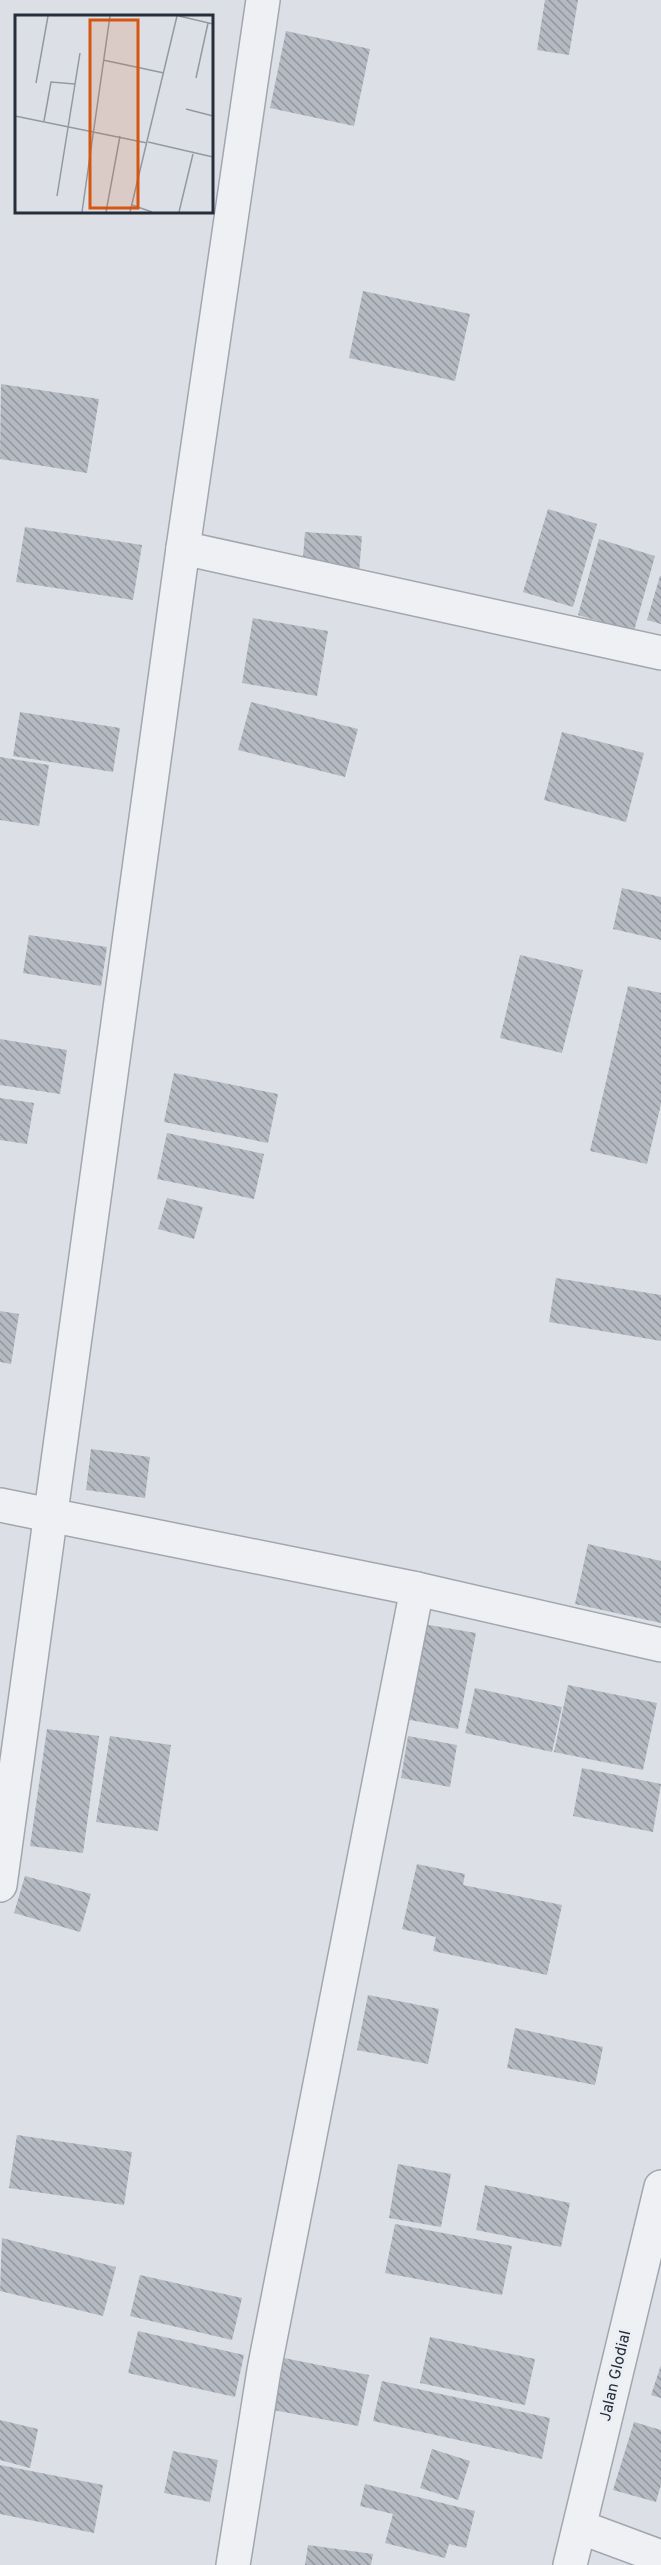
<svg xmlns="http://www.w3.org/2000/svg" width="661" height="2565" font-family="Overpass,sans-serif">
  <defs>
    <pattern id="building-back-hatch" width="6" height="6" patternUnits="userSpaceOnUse" patternTransform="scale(1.5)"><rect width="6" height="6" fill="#b4b9c2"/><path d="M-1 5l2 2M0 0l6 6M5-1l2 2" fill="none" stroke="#92979f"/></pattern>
  </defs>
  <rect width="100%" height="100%" fill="#dce0e6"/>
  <g fill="url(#building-back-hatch)">
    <polygon points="545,0 578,0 569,55 537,50"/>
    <polygon points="286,31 370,49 354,126 270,108"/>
    <polygon points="363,291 470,314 455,381 349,358"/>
    <polygon points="1,384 99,399 87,473 0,459"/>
    <polygon points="548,509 597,524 573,607 523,592"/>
    <polygon points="25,527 142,545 133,600 16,582"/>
    <polygon points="305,532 362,536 359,573 302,569"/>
    <polygon points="599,539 655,556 634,631 578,615"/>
    <polygon points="660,576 661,576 661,624 647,620"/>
    <polygon points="253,618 328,631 317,696 242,683"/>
    <polygon points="251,702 358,729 345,777 238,750"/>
    <polygon points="20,712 120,728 113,772 13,756"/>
    <polygon points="562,732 644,753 626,822 544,800"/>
    <polygon points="0,757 49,765 39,826 0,820"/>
    <polygon points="622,888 661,897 661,940 613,929"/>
    <polygon points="29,935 107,947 101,986 23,973"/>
    <polygon points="520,955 583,970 562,1053 500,1038"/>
    <polygon points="628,986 661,993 661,1104 647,1164 590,1151"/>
    <polygon points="0,1039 67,1050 60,1094 0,1085"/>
    <polygon points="174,1073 278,1094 268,1143 164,1122"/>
    <polygon points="0,1098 34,1103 27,1144 0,1140"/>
    <polygon points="167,1133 264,1154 254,1199 157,1179"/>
    <polygon points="167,1198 203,1207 194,1239 158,1229"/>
    <polygon points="556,1278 661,1295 661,1341 549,1322"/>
    <polygon points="0,1311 19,1314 11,1364 0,1362"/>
    <polygon points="91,1449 150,1457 145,1498 86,1490"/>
    <polygon points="588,1544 661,1561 661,1623 575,1604"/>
    <polygon points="423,1624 476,1633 458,1729 405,1719"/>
    <polygon points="568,1685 657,1703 643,1770 554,1752"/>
    <polygon points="475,1688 562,1707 552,1752 465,1733"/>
    <polygon points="47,1729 99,1736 83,1853 30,1846"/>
    <polygon points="110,1736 171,1745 158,1831 96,1822"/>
    <polygon points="408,1736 457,1745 450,1787 401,1778"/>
    <polygon points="582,1768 661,1784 653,1832 573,1816"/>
    <polygon points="417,1864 465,1874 463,1885 562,1905 547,1975 433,1951 436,1937 402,1929"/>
    <polygon points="25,1876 91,1894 80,1932 14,1913"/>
    <polygon points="368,1995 439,2009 428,2064 357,2050"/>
    <polygon points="515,2028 603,2047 595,2085 507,2068"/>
    <polygon points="17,2135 132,2152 124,2205 9,2188"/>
    <polygon points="398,2164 451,2174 441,2227 389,2218"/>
    <polygon points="485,2185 570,2203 561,2247 476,2230"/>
    <polygon points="395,2224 512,2246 502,2295 385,2273"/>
    <polygon points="2,2238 116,2267 103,2316 0,2291"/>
    <polygon points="140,2275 242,2298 232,2340 130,2316"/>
    <polygon points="138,2331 244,2355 235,2397 128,2373"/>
    <polygon points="430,2337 535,2359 525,2405 420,2383"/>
    <polygon points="279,2357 369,2375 358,2426 268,2409"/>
    <polygon points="661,2365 661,2398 651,2395"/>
    <polygon points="382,2381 550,2418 542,2459 373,2421"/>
    <polygon points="0,2420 38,2429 30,2468 0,2460"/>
    <polygon points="634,2422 661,2430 661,2485 656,2502 613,2490"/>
    <polygon points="432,2449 470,2461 458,2500 420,2488"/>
    <polygon points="173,2451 218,2460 210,2502 164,2493"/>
    <polygon points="0,2465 103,2485 94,2533 0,2514"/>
    <polygon points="365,2484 475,2511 466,2548 449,2544 445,2558 385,2543 393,2514 360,2506"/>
    <polygon points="308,2545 373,2554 371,2565 305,2565"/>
  </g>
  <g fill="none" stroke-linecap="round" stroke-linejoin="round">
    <g stroke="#a2a7af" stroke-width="36">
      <g id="street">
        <polyline points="183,548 661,653"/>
        <polyline points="0,1505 417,1589 661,1645"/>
        <polyline points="0,1885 183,548 263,0"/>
        <polyline points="580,2527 661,2557"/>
        <polyline points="233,2565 264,2370 417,1589"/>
        <polyline points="570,2565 661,2187"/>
      </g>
    </g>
    <use href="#street" stroke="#eef0f4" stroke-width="33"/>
  </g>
  <g text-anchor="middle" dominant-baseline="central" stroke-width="6" stroke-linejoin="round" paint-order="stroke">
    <g font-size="16" fill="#262e3b" stroke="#ebeef3">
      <text transform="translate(616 2376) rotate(-77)">Jalan Glodial</text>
    </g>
  </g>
  <g transform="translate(15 15)">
    <rect width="198" height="198" fill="#dce0e6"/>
    <path fill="none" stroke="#9399a2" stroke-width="1.5" d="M 164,1 L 198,9M 88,45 L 149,58M 181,63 L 193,8M 21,68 L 33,1M 171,94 L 198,101M 0,101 L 132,128M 29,106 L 36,67 L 60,69M 133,127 L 198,142M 42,181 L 65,38M 117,190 L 137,197M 67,197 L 95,1M 91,197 L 105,121M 115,197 L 162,1M 164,197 L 178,139"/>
    <path fill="#d55511" fill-opacity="0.15" stroke="#d55511" stroke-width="3" d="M 75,5 L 123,5 L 123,193 L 75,193 Z"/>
    <rect width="198" height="198" fill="none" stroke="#262e3b" stroke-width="3"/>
  </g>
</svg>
